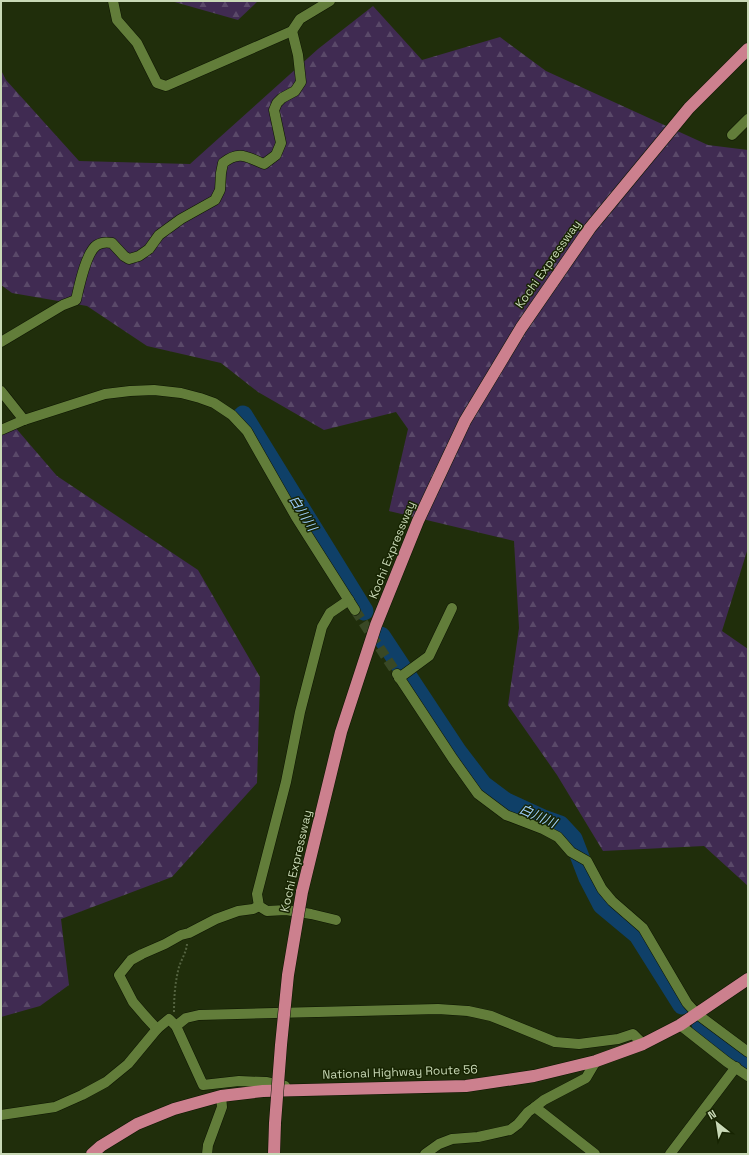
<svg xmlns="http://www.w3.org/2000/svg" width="749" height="1155" font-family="'Space Grotesk','Noto Sans JP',sans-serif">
  <defs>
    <pattern id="forest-firs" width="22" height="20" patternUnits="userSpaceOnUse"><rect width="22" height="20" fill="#402b52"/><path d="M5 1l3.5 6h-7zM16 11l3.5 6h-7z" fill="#5a4969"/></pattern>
  </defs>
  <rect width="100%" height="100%" fill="#202e0b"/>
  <g fill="url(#forest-firs)">
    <polygon points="171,1 258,1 238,20"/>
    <polygon points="373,6 422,60 500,37 546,71 708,145 748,150 748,548 722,631 748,649 748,886 704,846 603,851 557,775 508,705 519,628 514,541 389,511 408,429 396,412 324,430 258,392 221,363 147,346 87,306 12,293 1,285 1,70 6,80 79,161 190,164 318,49"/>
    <polygon points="14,426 57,476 198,570 260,677 257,783 172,877 61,919 69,985 40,1006 1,1017 1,436"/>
  </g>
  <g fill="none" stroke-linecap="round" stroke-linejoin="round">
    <g stroke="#0f4068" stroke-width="19">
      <polyline points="243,415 364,611"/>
      <polyline points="381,636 457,751 483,785 506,802 543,819 560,825 573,839 588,878 602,905 638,935 682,1005"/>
      <polyline points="701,1024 748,1060"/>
    </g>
    <polyline stroke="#394825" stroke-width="10" stroke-dasharray="10 5" stroke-linecap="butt" points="355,610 397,674"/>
    <g stroke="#0d1502" stroke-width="11">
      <g id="street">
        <polyline points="113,1 117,20 137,43 157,83 166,86 292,31 300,19 330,1"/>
        <polyline points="732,135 748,119"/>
        <path d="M 1,342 L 63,305 L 76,300 C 79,287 86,252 97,245 C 102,242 107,242 112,243 L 124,256 L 129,259 L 139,256 L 149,249 L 159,235 L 181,219 L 215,200 L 220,190 L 221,173 L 223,163 C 239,150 247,157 264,164 L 276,155 L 281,143 L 274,110 L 277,103 L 282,98 L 295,91 L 301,82 L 298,55 L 292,31"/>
        <polyline points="1,391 24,420"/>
        <polyline points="1,430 24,420 105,394 130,391 154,390 181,393 200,398 214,403 232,415 247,431 296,517 355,610"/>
        <polyline points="397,674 453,759 478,794 506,815 543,829 558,837 571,852 587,861 602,889 612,901 643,928 687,1003 697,1014 748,1052"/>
        <polyline points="399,678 429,656 452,608"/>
        <polyline points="336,920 311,914 286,910 267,911 259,906 257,894 286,782 300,712 322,627 330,613 349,600"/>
        <polyline points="680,1025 727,1062 748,1076"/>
        <polyline points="176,1026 186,1018 199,1015 438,1009 468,1011 491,1016 555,1042 579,1044 618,1039 633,1034 643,1044"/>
        <polyline points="157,1029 145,1016 133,1002 119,975 131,960 142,954 165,944 181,935 189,933 216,919 238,911 253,909 259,906"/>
        <polyline points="1,1115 55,1107 82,1095 106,1082 128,1064 157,1029 169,1019 176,1026 203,1085 239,1081 266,1082 285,1086"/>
        <polyline points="207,1154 208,1145 222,1107 221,1096"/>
        <polyline points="425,1154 439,1144 452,1139 478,1137 510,1130 518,1124 528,1112 535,1107"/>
        <polyline points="595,1154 535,1107 544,1100 586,1078 596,1061"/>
        <polyline points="670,1154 736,1067"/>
      </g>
    </g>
    <g stroke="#0d1502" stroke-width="13">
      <g id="highway">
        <polyline points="302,892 341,732 376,625 418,521 465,421 521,328 590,228 689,108 748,49"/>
        <polyline points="92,1154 101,1146 137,1124 174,1109 221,1096 263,1091 466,1086 534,1076 596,1061 643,1044 680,1025 748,979"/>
        <polyline points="274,1154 275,1123"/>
      </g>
    </g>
    <path stroke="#546340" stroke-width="2" stroke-dasharray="2 2" stroke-linecap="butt" d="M 174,1012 C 174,998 175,984 178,971 C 180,961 186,954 187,944"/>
    <use href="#street" stroke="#627d3a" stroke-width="10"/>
    <use href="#highway" stroke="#cc808e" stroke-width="12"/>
    <g stroke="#0d1502" stroke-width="13" stroke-linecap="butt">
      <polyline id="highway-bridge" points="275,1123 281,1045 288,975 302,892"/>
    </g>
    <use href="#highway-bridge" stroke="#cc808e" stroke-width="12"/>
  </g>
  <g text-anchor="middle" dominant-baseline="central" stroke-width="3" stroke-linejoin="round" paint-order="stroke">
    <g font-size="12" fill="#c9d9b7" stroke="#172402">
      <text transform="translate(548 264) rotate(-55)">Kochi Expressway</text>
      <text transform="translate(392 550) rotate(-68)">Kochi Expressway</text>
      <text transform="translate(296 861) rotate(-77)">Kochi Expressway</text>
      <text transform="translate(400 1072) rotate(-2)">National Highway Route 56</text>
    </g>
    <g font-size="13" font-style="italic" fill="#9ecefc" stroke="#172402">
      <text transform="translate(303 513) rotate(58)">白川川</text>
      <text transform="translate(538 816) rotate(24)">白川川</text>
    </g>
  </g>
  <rect width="749" height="1155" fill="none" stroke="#c9d9b7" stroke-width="4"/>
  <g transform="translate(717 1123) rotate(330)" stroke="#172402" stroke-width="3" paint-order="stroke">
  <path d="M0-3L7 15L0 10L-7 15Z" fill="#c9d9b7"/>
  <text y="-6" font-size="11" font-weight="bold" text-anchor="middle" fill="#c9d9b7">N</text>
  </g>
</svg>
